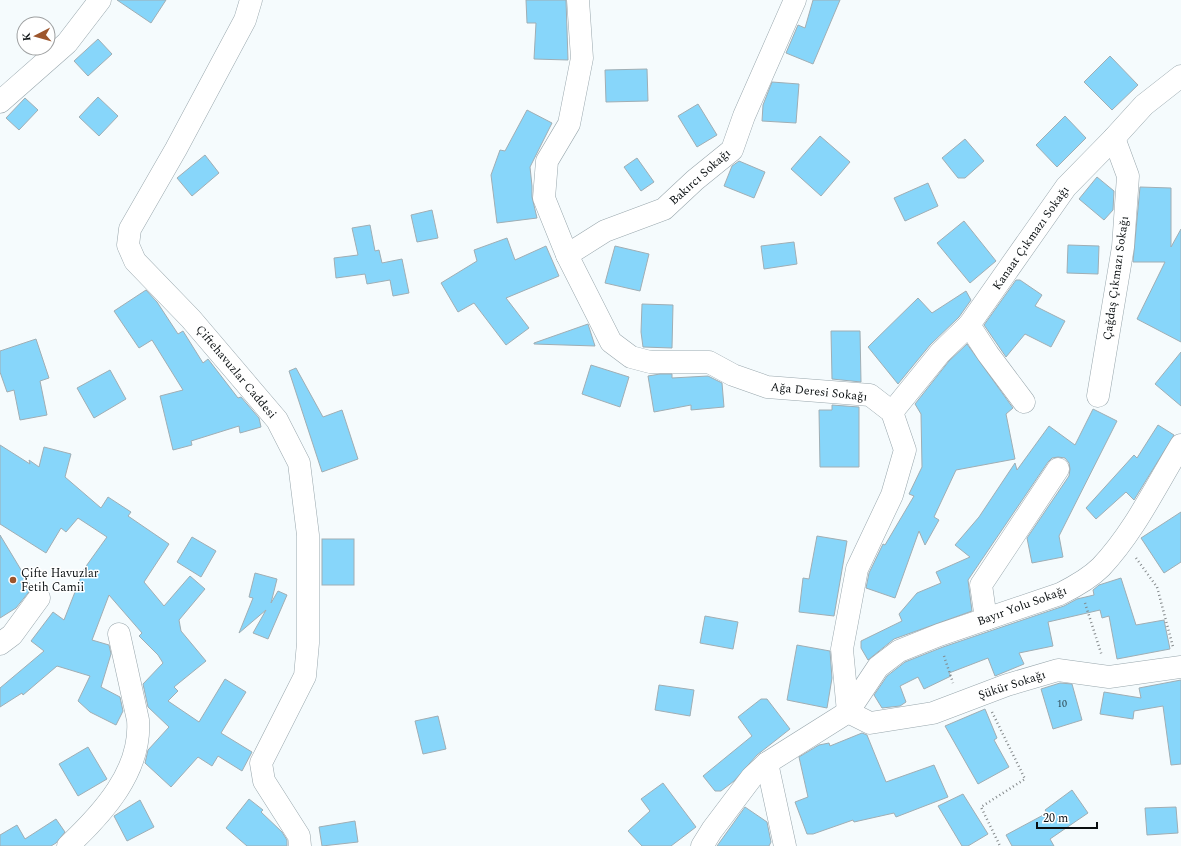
<svg xmlns="http://www.w3.org/2000/svg" width="1181" height="846" font-family="Spectral,serif">
  <rect width="100%" height="100%" fill="#f5fbfd"/>
  <g fill="#87d6fa" stroke="#a0aeb4">
    <polygon points="117,0 166,0 151,23"/>
    <polygon points="526,0 566,0 568,60 534,59 536,23 527,23"/>
    <polygon points="813,0 840,0 813,64 786,53 798,25 805,28"/>
    <polygon points="98,39 112,54 88,76 74,61"/>
    <polygon points="1110,56 1138,85 1112,110 1084,82"/>
    <polygon points="647,69 648,101 606,102 605,70"/>
    <polygon points="772,82 799,84 796,123 762,121 763,105"/>
    <polygon points="98,97 118,116 99,136 79,117"/>
    <polygon points="25,98 38,110 19,130 6,118"/>
    <polygon points="698,104 717,135 697,147 678,116"/>
    <polygon points="527,110 552,123 530,167 532,186 532,197 537,218 497,223 491,175 500,150 505,151"/>
    <polygon points="1065,116 1086,138 1057,167 1036,145"/>
    <polygon points="820,136 850,162 821,196 791,169"/>
    <polygon points="965,139 984,161 965,178 958,178 942,158"/>
    <polygon points="205,155 219,173 192,196 177,178"/>
    <polygon points="637,158 654,182 641,191 624,167"/>
    <polygon points="739,161 765,172 754,198 724,186 732,166"/>
    <polygon points="1097,177 1114,191 1113,210 1104,220 1079,199"/>
    <polygon points="928,183 938,206 905,221 894,198"/>
    <polygon points="1140,187 1171,188 1171,247 1181,229 1181,342 1137,319 1165,262 1133,262"/>
    <polygon points="432,210 438,238 417,242 411,215"/>
    <polygon points="964,221 996,261 970,283 937,243"/>
    <polygon points="370,225 375,251 379,250 382,263 402,259 409,293 393,296 390,280 367,284 365,274 336,278 334,258 358,255 352,228"/>
    <polygon points="507,238 515,260 546,246 559,276 506,298 529,328 506,345 474,303 458,312 441,283 477,261 474,250"/>
    <polygon points="794,242 797,264 764,269 761,246"/>
    <polygon points="1068,245 1099,246 1098,274 1067,273"/>
    <polygon points="615,246 649,254 640,291 605,283"/>
    <polygon points="1016,280 1020,280 1042,295 1035,306 1065,321 1051,347 1025,334 1006,357 984,325"/>
    <polygon points="146,290 157,302 178,334 183,331 203,363 208,359 238,398 241,397 259,418 261,427 240,433 239,426 191,441 192,445 173,450 160,396 183,390 152,340 139,348 114,311"/>
    <polygon points="966,291 971,300 959,317 930,345 898,384 868,347 918,298 932,313"/>
    <polygon points="642,304 673,305 672,348 643,347 641,332"/>
    <polygon points="588,324 595,346 534,344 534,343"/>
    <polygon points="831,331 860,331 861,382 832,379"/>
    <polygon points="36,339 49,378 40,381 47,415 20,420 14,390 7,392 0,372 0,351"/>
    <polygon points="967,344 1013,408 1006,414 1015,459 956,470 934,517 939,520 925,545 919,531 895,598 866,588 869,573 883,544 885,545 914,496 909,494 922,467 921,414 915,404 949,361"/>
    <polygon points="1181,352 1181,406 1155,384"/>
    <polygon points="591,365 629,377 620,407 582,394"/>
    <polygon points="296,368 323,417 342,410 358,459 322,472 289,371"/>
    <polygon points="110,370 126,399 94,418 77,388"/>
    <polygon points="660,374 672,374 672,378 708,376 722,383 724,407 691,410 691,405 654,412 648,376"/>
    <polygon points="832,405 859,407 859,467 820,467 819,410 832,410"/>
    <polygon points="1093,409 1117,421 1059,536 1063,557 1032,563 1027,538 1069,476 1070,469 1069,463 1065,458 1058,457 1052,458 1048,462 968,580 972,611 894,639 868,660 861,648 861,641 902,621 899,614 917,593 941,583 936,572 970,557 955,545 979,517 1015,463 1017,470 1049,426 1075,445"/>
    <polygon points="1158,425 1174,435 1134,500 1126,492 1096,519 1086,508 1134,455 1137,458"/>
    <polygon points="0,445 30,464 29,460 39,467 44,447 71,454 65,477 101,508 108,497 131,512 128,516 169,544 144,582 164,606 190,576 205,589 179,620 181,631 206,661 174,687 178,691 168,701 199,722 225,679 246,692 221,733 252,752 242,771 218,756 212,766 198,757 171,787 145,763 148,750 169,727 148,707 143,684 163,663 158,655 139,636 142,633 109,595 92,640 109,645 111,654 101,687 120,697 123,711 116,725 90,712 78,701 90,676 57,666 23,695 22,693 0,707 0,688 44,651 31,641 53,612 64,620 84,569 107,537 78,518 66,532 61,528 46,553 0,524"/>
    <polygon points="1181,512 1181,562 1164,573 1141,538"/>
    <polygon points="0,535 32,588 16,608 0,618"/>
    <polygon points="817,536 847,541 834,616 799,612 803,578 809,579"/>
    <polygon points="192,537 216,551 201,577 177,562"/>
    <rect x="322" y="539" width="32" height="46"/>
    <polygon points="255,573 277,579 271,603 278,591 287,595 268,639 253,633 266,610 239,633 253,598 249,597"/>
    <polygon points="1121,578 1136,625 1164,620 1170,649 1117,659 1109,616 1102,618 1100,610 1048,622 1053,646 1019,653 1024,664 995,676 988,658 949,673 951,676 924,689 918,677 900,686 906,702 900,706 882,708 874,695 887,676 905,662 943,647 1064,606 1077,599 1094,595 1093,590 1099,585"/>
    <polygon points="705,616 738,622 733,649 700,643"/>
    <polygon points="797,645 830,651 832,678 827,708 787,700"/>
    <polygon points="1181,680 1181,764 1171,765 1163,706 1134,711 1133,719 1100,714 1104,692 1141,698 1139,688"/>
    <polygon points="1060,683 1072,684 1082,720 1053,729 1041,689"/>
    <polygon points="659,685 694,690 690,716 655,710"/>
    <polygon points="761,699 767,699 790,729 757,755 734,781 721,791 715,791 703,776 752,736 738,717"/>
    <polygon points="985,709 997,738 994,740 1009,767 978,784 945,726"/>
    <polygon points="438,716 446,749 423,754 415,721"/>
    <polygon points="862,733 867,735 886,782 934,765 948,797 896,817 894,813 854,822 853,820 813,834 807,834 795,802 808,797 799,757 819,745 829,743 830,746"/>
    <polygon points="88,747 107,779 78,796 59,764"/>
    <polygon points="663,783 696,827 671,846 642,846 628,831 650,811 641,799"/>
    <polygon points="1072,790 1088,813 1050,839 1054,846 1012,846 1006,835 1047,813 1045,810"/>
    <polygon points="963,794 988,834 968,846 962,846 938,806"/>
    <polygon points="249,799 263,810 261,812 282,832 287,840 287,846 247,846 226,828"/>
    <polygon points="140,800 154,827 127,841 114,816"/>
    <polygon points="745,807 767,822 771,842 769,846 717,846"/>
    <polygon points="1176,807 1178,833 1147,835 1145,808"/>
    <polygon points="56,819 65,832 56,843 51,846 0,846 0,835 17,825 25,839"/>
    <polygon points="355,821 358,842 322,846 319,827"/>
  </g>
  <g fill="none" stroke-linecap="round" stroke-linejoin="round">
    <g stroke="#99a7ad" stroke-width="23">
      <g id="minor">
        <polyline points="251,0 245,20 176,149 130,229 128,245 135,261 191,319 277,420 299,463 308,535 308,643 305,676 261,763 264,781 299,836 300,846"/>
        <polyline points="578,0 582,58 569,124 547,161 544,198 567,255 611,342 631,357 650,362 709,362 733,375 767,387 870,395 892,412 905,450 892,495 857,569 842,649 848,712"/>
        <polyline points="0,102 67,43 100,0"/>
        <polyline points="567,255 605,231 664,209 695,180 732,150 744,116 795,0"/>
        <polyline points="969,325 988,354 1024,402"/>
        <polyline points="1098,396 1123,247 1128,176 1114,138"/>
        <polyline points="892,412 940,353 969,325 1066,187 1114,138 1144,105 1181,76"/>
        <polyline points="986,619 981,585 1058,469"/>
        <polyline points="0,644 12,635 39,598"/>
        <polyline points="848,712 870,723 933,713 1007,685 1058,670 1109,677 1181,667"/>
        <polyline points="767,763 785,846"/>
        <path d="M 68,846 C 102,814 142,771 138,720 L 119,634"/>
        <path d="M 702,846 L 712,830 L 752,777 L 767,763 L 848,712 L 878,667 L 899,651 L 939,635 L 1060,594 C 1074,587 1090,578 1101,567 C 1134,532 1156,486 1181,445"/>
      </g>
    </g>
    <g stroke="#83888a" stroke-width="2.5" stroke-dasharray="1 3" stroke-linecap="butt">
      <polyline points="1136,558 1157,587 1173,647"/>
      <polyline points="1085,603 1102,656"/>
      <polyline points="944,656 953,683"/>
      <polyline points="992,712 1025,779 981,807 1000,846"/>
    </g>
    <use href="#minor" stroke="#fff" stroke-width="22"/>
  </g>
  <circle fill="#9d562d" stroke="#fff" stroke-width="1.5" cx="13" cy="580" r="4"/>
  <g text-anchor="middle" dominant-baseline="central" stroke-width="3" stroke-linejoin="round" paint-order="stroke">
    <g font-size="10" fill="#29414b">
      <text x="1062" y="704">10</text>
    </g>
    <g font-size="12" fill="#0a0f11" stroke="#fff">
      <text transform="translate(700 177) rotate(-42)">Bakırcı Sokağı</text>
      <text transform="translate(1031 238) rotate(-55)">Kanaat Çıkmazı Sokağı</text>
      <text transform="translate(1116 278) rotate(-82)">Çağdaş Çıkmazı Sokağı</text>
      <text transform="translate(236 372) rotate(50)">Çiftehavuzlar Caddesi</text>
      <text transform="translate(819 392) rotate(6)">Ağa Deresi Sokağı</text>
      <text transform="translate(1022 606) rotate(-20)">Bayır Yolu Sokağı</text>
      <text transform="translate(1012 685) rotate(-18)">Şükür Sokağı</text>
    </g>
    <g font-size="12" fill="#0a0f11" stroke="#fff" text-anchor="start">
      <text x="21" y="573">Çifte Havuzlar<tspan x="21" dy="14">Fetih Camii</tspan></text>
    </g>
  </g>
  <g transform="translate(36 36) rotate(264)"><circle r="19" fill="#ffffff" stroke="#9d9fa0"/>
  <path d="M0-3L7 15L0 10L-7 15Z" fill="#9d562d"/>
  <text y="-6" font-size="11" font-weight="bold" text-anchor="middle" fill="#0a0f11">K</text>
  </g>
  <path d="M1037 822v6h60v-6" fill="none" stroke="#0a0f11" stroke-width="2"/>
  <text x="1043" y="822" font-size="12" fill="#0a0f11" stroke="#ffffff" stroke-width="3" paint-order="stroke">20 m</text>
</svg>
